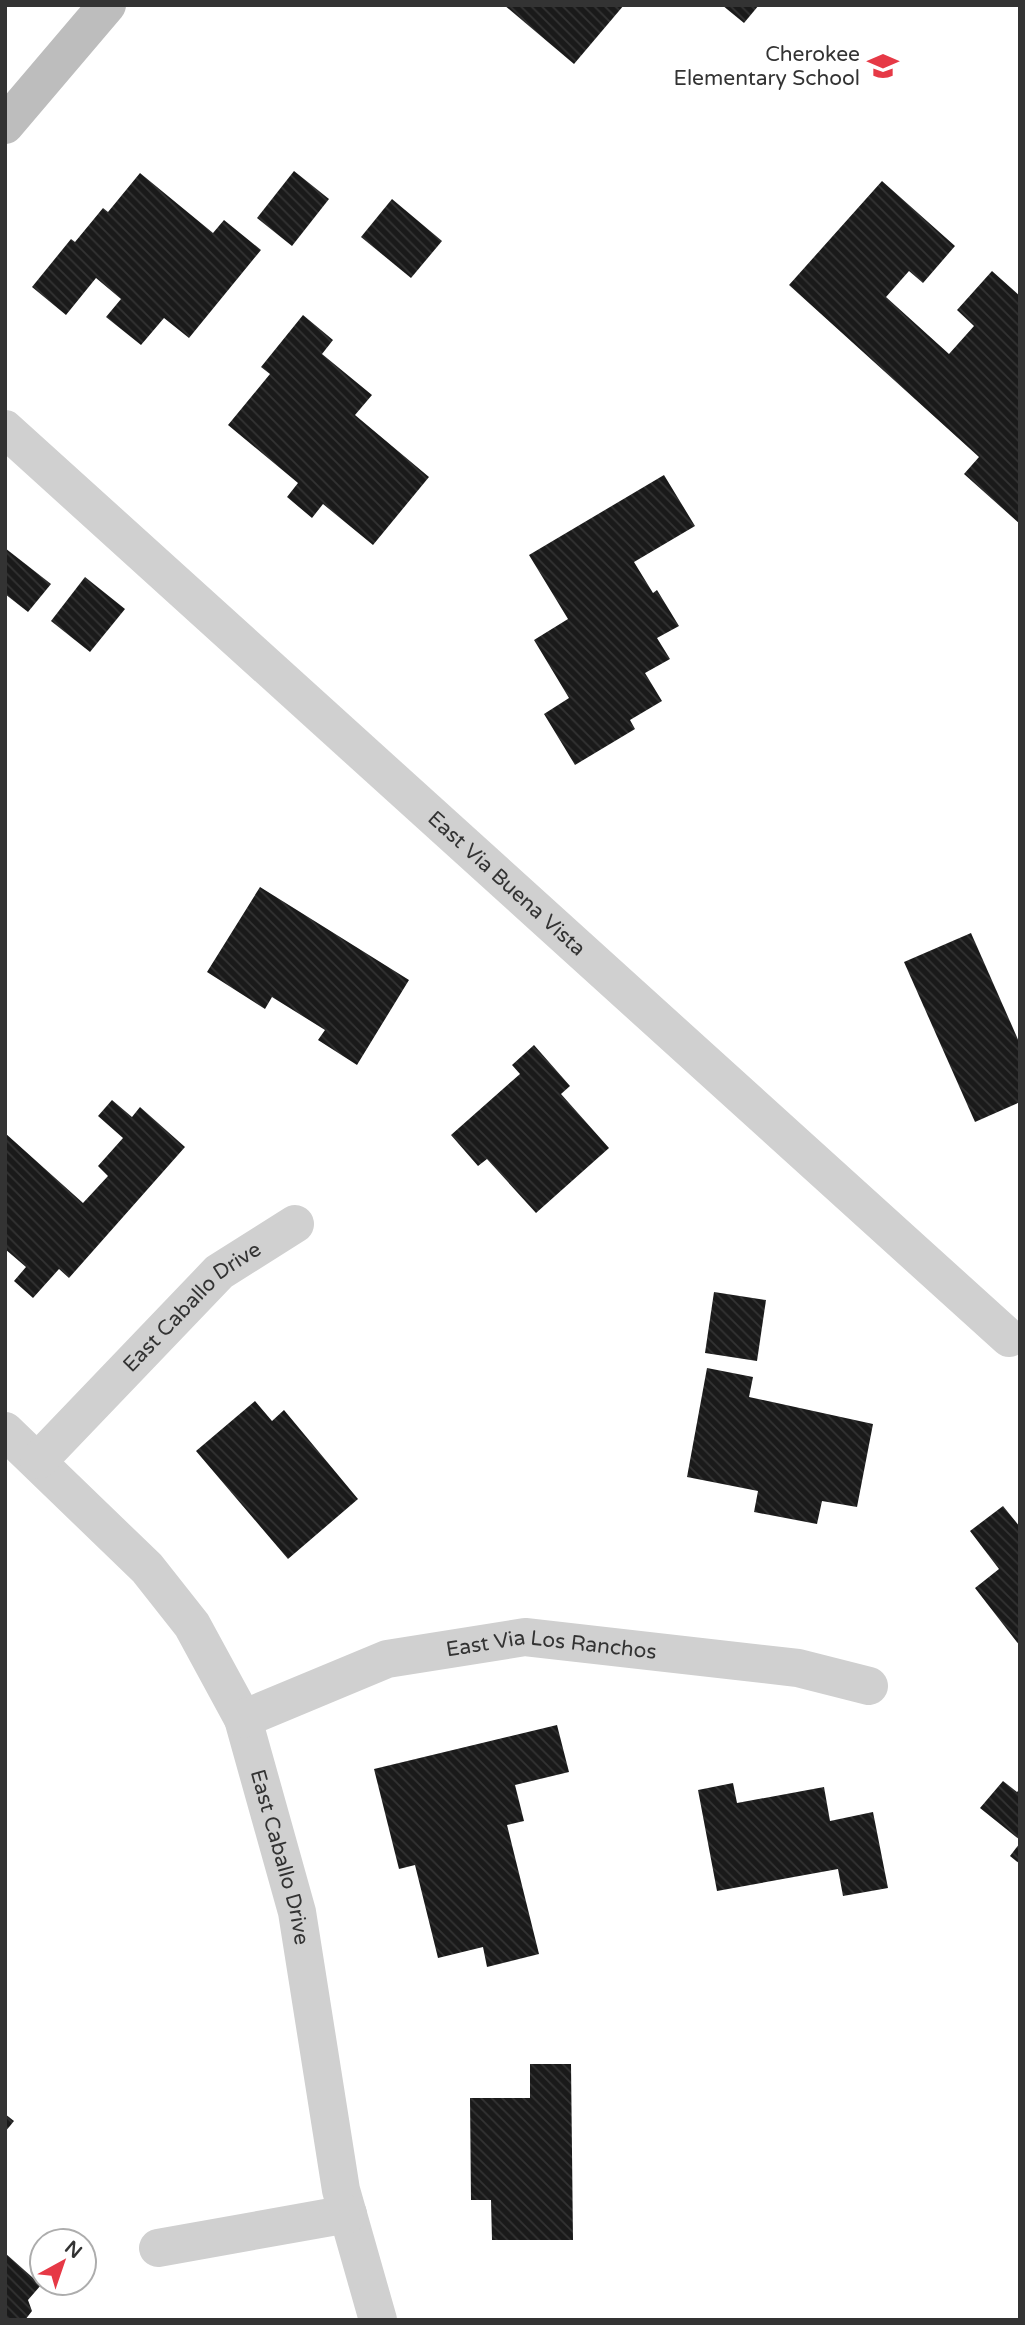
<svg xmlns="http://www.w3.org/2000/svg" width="1025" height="2325" font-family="'Varela Round',sans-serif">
  <defs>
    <pattern id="building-back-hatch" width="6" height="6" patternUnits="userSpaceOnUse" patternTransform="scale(1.75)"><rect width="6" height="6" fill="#1a1a1a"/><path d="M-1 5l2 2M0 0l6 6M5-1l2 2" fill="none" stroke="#333"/></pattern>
  </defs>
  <rect width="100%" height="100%" fill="#fff"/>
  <g fill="url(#building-back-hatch)">
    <polygon points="504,5 624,5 574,64"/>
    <polygon points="722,5 759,5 744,23"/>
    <polygon points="294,171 329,199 292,246 257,218"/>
    <polygon points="140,173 213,233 224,220 261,250 189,338 164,318 141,345 106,317 121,299 96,278 66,315 32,287 71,239 75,242 103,208 108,212"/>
    <polygon points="882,181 955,246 923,283 909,271 886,297 949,354 974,326 957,310 992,271 1020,296 1020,524 964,474 979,457 789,285"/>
    <polygon points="392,199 442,241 411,278 361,237"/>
    <polygon points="303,315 333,340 322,354 372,395 355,415 429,477 373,545 323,504 312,518 287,497 298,483 228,425 270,374 261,367"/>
    <polygon points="664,475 695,526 634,562 653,593 657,590 679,626 657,638 670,659 645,673 662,701 630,720 635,729 575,765 544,714 569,698 534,640 568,619 529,555"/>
    <polygon points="5,548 51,584 28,612 5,594"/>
    <polygon points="85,577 125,609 90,652 51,621"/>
    <polygon points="260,887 409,980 357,1065 318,1040 325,1030 272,997 265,1009 207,972"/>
    <polygon points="971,933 1020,1044 1020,1102 975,1122 904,962"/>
    <polygon points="534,1045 570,1086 561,1094 609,1148 536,1213 487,1159 478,1166 451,1135 520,1074 512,1065"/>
    <polygon points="112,1100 132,1117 140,1107 185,1147 69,1278 59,1269 33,1298 14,1281 26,1267 5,1249 5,1133 83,1203 108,1176 98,1166 123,1138 98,1116"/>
    <polygon points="714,1292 766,1300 757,1361 705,1353"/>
    <polygon points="707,1368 753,1377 749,1397 873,1424 857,1507 822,1501 817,1524 754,1512 758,1491 687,1477"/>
    <polygon points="255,1401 272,1421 284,1410 358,1499 288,1559 196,1451"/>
    <polygon points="1003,1506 1020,1527 1020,1646 975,1588 999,1569 970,1531"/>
    <polygon points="557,1725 569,1772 515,1785 524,1821 507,1825 539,1954 487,1967 483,1947 438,1958 415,1865 399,1869 374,1769"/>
    <polygon points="1003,1781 1017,1792 1020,1789 1020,1840 980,1808"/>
    <polygon points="733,1783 737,1803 824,1787 830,1821 873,1812 888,1888 843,1896 838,1869 717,1891 698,1790"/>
    <polygon points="1020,1843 1020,1864 1010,1856"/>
    <polygon points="530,2064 571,2064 573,2240 492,2240 491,2200 471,2200 470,2098 530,2098"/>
    <polygon points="5,2114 14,2121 5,2132"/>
    <polygon points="5,2253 41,2285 28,2300 32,2311 25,2320 5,2320"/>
  </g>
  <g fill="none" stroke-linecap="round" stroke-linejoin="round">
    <g stroke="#d0d0d0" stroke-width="38">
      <path id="s1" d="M 5,429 L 1009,1338"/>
      <path id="s2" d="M 5,1431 L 147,1568 L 192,1625 L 243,1719 L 297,1912 L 341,2190 L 378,2320"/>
      <path id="s3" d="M 39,1460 L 219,1272 L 295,1224"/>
      <path id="s4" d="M 243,1719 L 387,1659 L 525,1637 L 798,1668 L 869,1686"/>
      <polyline points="158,2248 348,2214"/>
    </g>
    <polyline stroke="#bdbdbd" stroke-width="38" points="5,125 107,5"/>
  </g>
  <defs>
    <g id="school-bare" transform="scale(2.415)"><path d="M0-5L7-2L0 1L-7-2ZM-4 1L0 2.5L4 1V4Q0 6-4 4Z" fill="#e63946" stroke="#fff" stroke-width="2.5" paint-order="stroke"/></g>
  </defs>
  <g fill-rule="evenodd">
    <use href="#school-bare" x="883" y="66"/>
  </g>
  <g text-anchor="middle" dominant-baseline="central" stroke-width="7" stroke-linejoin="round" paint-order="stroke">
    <g font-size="21" fill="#333" stroke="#fff" text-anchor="end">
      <text x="860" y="54">Cherokee<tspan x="860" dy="24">Elementary School</tspan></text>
    </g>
    <g font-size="21" fill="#333" stroke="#fff">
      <text stroke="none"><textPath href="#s1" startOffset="677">East Via Buena Vista</textPath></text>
      <text stroke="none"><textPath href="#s3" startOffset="217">East Caballo Drive</textPath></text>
      <text stroke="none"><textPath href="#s4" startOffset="322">East Via Los Ranchos</textPath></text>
      <text stroke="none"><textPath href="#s2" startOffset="520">East Caballo Drive</textPath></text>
    </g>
  </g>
  <rect width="1025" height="2325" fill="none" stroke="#333333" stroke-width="14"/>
  <g transform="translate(63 2262) rotate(40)"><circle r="33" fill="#ffffff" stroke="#adadad" stroke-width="2"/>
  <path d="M0-5L12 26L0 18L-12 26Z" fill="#e63946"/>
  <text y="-10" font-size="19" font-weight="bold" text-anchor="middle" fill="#333333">N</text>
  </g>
</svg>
